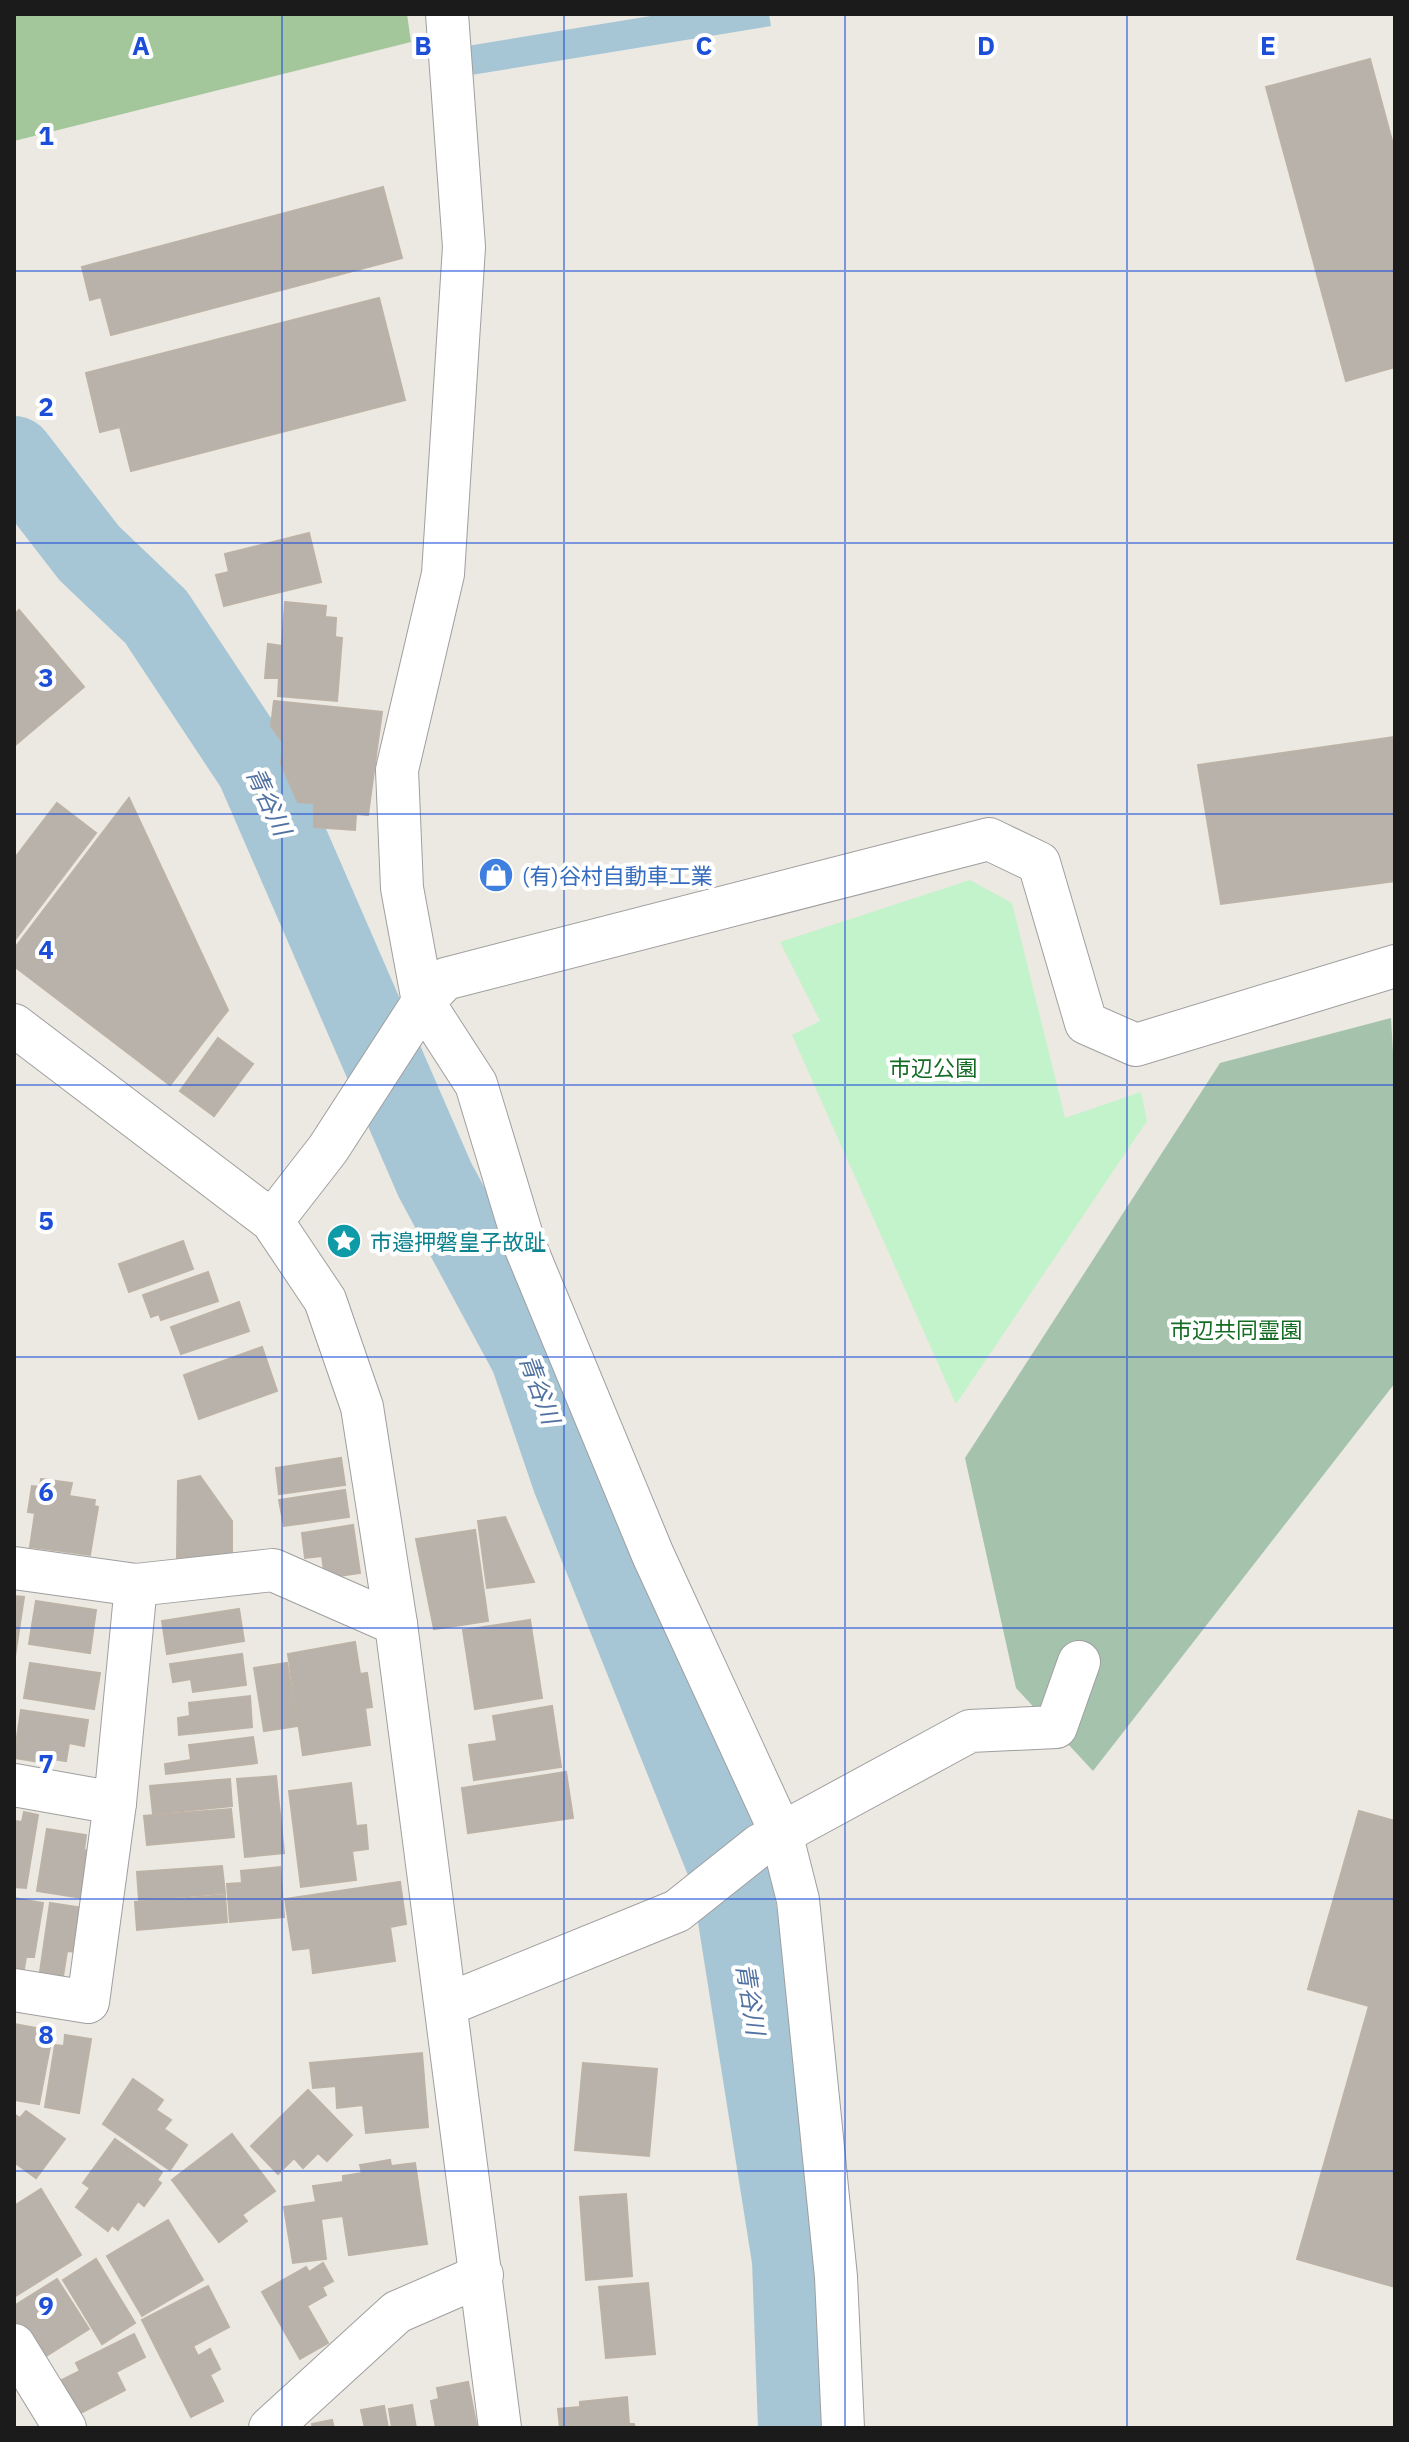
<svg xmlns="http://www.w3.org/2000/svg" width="1409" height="2442" font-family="'IBM Plex Sans','Noto Sans JP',sans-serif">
  <rect width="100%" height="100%" fill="#ece9e2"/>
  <polygon fill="#a3c79a" points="14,14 407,14 411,42 14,141"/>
  <polygon fill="#a5c2ac" points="1391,1018 1395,1086 1395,1383 1093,1771 1016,1688 965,1458 1220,1063"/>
  <polygon fill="#c2f3ca" points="970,880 1012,903 1065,1118 1141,1092 1147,1121 956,1404 792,1035 820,1021 780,942"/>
  <polygon fill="#a6c6d6" points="663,14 769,14 771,26 465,76 461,47"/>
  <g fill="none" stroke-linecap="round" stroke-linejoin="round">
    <polyline stroke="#a6c6d6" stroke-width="80" points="14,456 89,553 156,617 256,768 435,1180 530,1356 572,1479 731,1875 792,2260 798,2428"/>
  </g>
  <g fill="#b8b2ab" stroke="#bcb2a6" stroke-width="2">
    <polygon points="1370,59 1395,152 1395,367 1346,381 1266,87"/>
    <polygon points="383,187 402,258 111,335 101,297 90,300 82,267"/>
    <polygon points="379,298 405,400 131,471 120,427 100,432 86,373"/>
    <polygon points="309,533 321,582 224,606 216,575 229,572 225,554"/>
    <polygon points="285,602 326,606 325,617 336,618 335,637 342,638 337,701 278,696 279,678 265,678 268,644 282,646"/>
    <polygon points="19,610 84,687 14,746 14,615"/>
    <polygon points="274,701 382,712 368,815 356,814 355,830 314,827 314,803 298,802 281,764 283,743 271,726"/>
    <polygon points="1395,737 1395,881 1221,904 1198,765"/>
    <polygon points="129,798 228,1010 170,1085 14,966 14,949"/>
    <polygon points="57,803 96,833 14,941 14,859"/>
    <polygon points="218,1038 253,1064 214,1116 180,1091"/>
    <polygon points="183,1241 193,1269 129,1292 119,1264"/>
    <polygon points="208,1272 218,1301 161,1320 159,1314 151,1317 143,1295"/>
    <polygon points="239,1302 249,1331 181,1354 171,1327"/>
    <polygon points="262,1347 277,1391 199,1419 184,1375"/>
    <polygon points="341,1458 345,1485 279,1494 276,1468"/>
    <polygon points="200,1476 232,1521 232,1555 177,1558 178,1481"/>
    <polygon points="41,1479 72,1483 69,1496 95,1500 94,1506 98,1507 90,1555 30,1547 35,1513 28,1512 32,1486 40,1487"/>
    <polygon points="345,1490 349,1517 284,1526 279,1500"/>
    <polygon points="505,1517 534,1582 487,1588 478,1521"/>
    <polygon points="353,1525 360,1573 325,1578 322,1556 305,1558 302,1533"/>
    <polygon points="475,1530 488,1621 434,1629 416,1539"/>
    <polygon points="14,1596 24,1597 14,1663"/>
    <polygon points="36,1601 96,1610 90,1653 29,1644"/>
    <polygon points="239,1609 244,1641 167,1654 162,1621"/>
    <polygon points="530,1620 542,1698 475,1709 463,1630"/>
    <polygon points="355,1642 360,1674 367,1673 372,1707 365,1708 370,1745 303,1755 288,1654"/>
    <polygon points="242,1654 246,1685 193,1692 191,1679 173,1682 170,1664"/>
    <polygon points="30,1663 100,1673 94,1709 24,1698"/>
    <polygon points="287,1663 298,1726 264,1731 254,1668"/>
    <polygon points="250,1696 252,1727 179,1735 178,1718 190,1716 189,1703"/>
    <polygon points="552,1706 561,1767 474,1780 469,1745 497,1741 493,1716"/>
    <polygon points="21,1710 88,1720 84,1746 69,1743 66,1761 47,1758 47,1763 14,1758"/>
    <polygon points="253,1737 257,1763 166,1774 165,1764 191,1760 189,1745"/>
    <polygon points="566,1772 573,1818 468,1833 462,1788"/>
    <polygon points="276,1776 284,1853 245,1857 237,1779"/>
    <polygon points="230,1779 232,1806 153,1814 150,1786"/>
    <polygon points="351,1783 356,1826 366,1825 368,1849 352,1851 356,1880 301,1887 289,1791"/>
    <polygon points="231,1809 234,1837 147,1845 144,1816"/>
    <polygon points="1359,1811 1395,1821 1395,2287 1297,2259 1369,2006 1308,1989"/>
    <polygon points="24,1812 38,1815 26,1888 14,1887 14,1821 22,1822"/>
    <polygon points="47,1829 86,1835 84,1850 91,1851 83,1898 37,1891"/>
    <polygon points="222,1866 225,1893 139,1900 137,1872"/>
    <polygon points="280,1867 284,1917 230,1922 227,1884 242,1883 241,1871"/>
    <polygon points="400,1882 406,1924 390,1927 395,1961 313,1973 310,1948 293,1950 285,1899"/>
    <polygon points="225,1895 227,1922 137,1930 135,1902"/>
    <polygon points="14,1898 43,1903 34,1957 26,1957 24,1969 14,1968"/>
    <polygon points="50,1903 84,1908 77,1952 67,1951 63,1976 40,1972"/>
    <polygon points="14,2024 53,2031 39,2104 14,2100"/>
    <polygon points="65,2035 91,2039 79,2113 45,2107 55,2045 64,2046"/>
    <polygon points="422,2053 428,2127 366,2133 363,2105 337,2108 336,2086 313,2088 310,2063"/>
    <polygon points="583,2063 657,2069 649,2156 575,2150"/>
    <polygon points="133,2079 163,2100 156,2110 171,2120 164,2129 187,2145 170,2170 103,2124"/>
    <polygon points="308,2090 352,2135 327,2161 318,2153 303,2168 294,2158 278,2174 251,2146"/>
    <polygon points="26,2111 65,2139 36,2178 14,2162 14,2114 20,2118"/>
    <polygon points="232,2134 275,2191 242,2215 247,2221 219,2242 172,2180"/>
    <polygon points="115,2139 162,2172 157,2180 161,2183 144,2206 138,2201 118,2230 112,2225 108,2231 76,2207 90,2188 83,2183"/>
    <polygon points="390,2160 391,2166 415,2163 427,2244 349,2255 343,2216 321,2219 326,2259 293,2263 284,2207 316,2202 313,2186 343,2182 343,2176 362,2173 360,2165"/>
    <polygon points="41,2189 81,2255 14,2297 14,2206"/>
    <polygon points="626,2194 632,2276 586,2280 580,2197"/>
    <polygon points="168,2220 203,2280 142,2316 107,2256"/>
    <polygon points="96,2259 135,2323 102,2344 63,2280"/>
    <polygon points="323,2263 333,2281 322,2287 326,2295 307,2306 328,2343 300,2359 262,2292 306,2267 309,2272"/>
    <polygon points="57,2279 89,2329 38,2361 14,2322 14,2306"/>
    <polygon points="648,2283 655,2354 606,2358 599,2287"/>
    <polygon points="208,2286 229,2327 193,2346 198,2356 210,2349 220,2369 210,2375 223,2401 191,2417 142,2320"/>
    <polygon points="134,2334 145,2357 116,2372 125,2390 77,2415 60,2381 80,2371 76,2363"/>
    <polygon points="468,2382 477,2428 436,2428 431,2401 439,2399 437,2388"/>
    <polygon points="627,2397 629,2424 634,2424 635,2428 560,2428 558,2409 580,2407 580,2402"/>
    <polygon points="412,2405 416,2428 392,2428 389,2409"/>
    <polygon points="384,2406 388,2428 365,2428 361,2410"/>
    <polygon points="332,2420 334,2428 313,2428 312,2424"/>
  </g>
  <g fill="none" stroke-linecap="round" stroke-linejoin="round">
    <g stroke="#9f9f9f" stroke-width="44">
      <g id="street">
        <polyline points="447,14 464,247 443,574 397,770 402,888 423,1002 476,1084 525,1246 653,1555 781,1833 798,1900 836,2277 843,2428"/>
        <polyline points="14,1025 272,1221 325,1300 362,1407 396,1624 500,2428"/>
        <polyline points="272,1221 328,1149 423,1002 445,979 989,839 1039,863 1086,1023 1136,1045 1395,966"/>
        <polyline points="14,1568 136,1585"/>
        <polyline points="14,1785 115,1803 136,1585 273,1570 396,1624"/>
        <polyline points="14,1990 88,2002 115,1803"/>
        <polyline points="446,2005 677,1911 760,1845 970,1731 1056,1727 1079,1662"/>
        <polyline points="14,2345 65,2428"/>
        <polyline points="270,2428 397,2312 482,2275"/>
      </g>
    </g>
    <use href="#street" stroke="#fff" stroke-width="42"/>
  </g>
  <path fill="none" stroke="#1d4ed8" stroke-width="2" stroke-opacity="0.55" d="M 282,14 L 282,2428M 564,14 L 564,2428M 845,14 L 845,2428M 1127,14 L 1127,2428M 14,271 L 1395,271M 14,543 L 1395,543M 14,814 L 1395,814M 14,1085 L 1395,1085M 14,1357 L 1395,1357M 14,1628 L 1395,1628M 14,1899 L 1395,1899M 14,2171 L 1395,2171"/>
  <defs>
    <g id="shop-disc" transform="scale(1.8)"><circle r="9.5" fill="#3f7fe0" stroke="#fff"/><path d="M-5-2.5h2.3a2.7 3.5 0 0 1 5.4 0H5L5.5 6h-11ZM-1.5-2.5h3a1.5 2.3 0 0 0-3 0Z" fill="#fff"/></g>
    <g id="sight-disc" transform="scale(1.8)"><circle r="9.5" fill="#0f9aa8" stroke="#fff"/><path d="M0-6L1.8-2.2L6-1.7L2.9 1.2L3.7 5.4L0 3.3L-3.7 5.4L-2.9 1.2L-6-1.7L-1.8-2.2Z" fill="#fff"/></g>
  </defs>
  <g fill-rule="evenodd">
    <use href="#shop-disc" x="496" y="875"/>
    <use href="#sight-disc" x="344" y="1241"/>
  </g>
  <g text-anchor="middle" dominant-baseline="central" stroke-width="8" stroke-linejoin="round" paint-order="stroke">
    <g font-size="22" fill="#366cbe" stroke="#fff" text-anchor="start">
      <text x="522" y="875">(有)谷村自動車工業</text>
    </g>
    <g font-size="22" fill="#156d25" stroke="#fff">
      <text x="933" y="1067">市辺公園</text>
      <text x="1236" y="1329">市辺共同霊園</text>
    </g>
    <g font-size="22" fill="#0d838f" stroke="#fff" text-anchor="start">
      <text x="370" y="1241">市邉押磐皇子故趾</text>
    </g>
    <g font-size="24" font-style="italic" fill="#5272a1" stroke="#fff">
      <text transform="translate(269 801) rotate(65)">青谷川</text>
      <text transform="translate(540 1389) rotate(70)">青谷川</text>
      <text transform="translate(751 1999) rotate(81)">青谷川</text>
    </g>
  </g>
  <g font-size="26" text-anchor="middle" font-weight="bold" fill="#1d4ed8" stroke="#fff" stroke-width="8" stroke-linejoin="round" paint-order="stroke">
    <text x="141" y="55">A</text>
    <text x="423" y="55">B</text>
    <text x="704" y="55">C</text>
    <text x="986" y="55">D</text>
    <text x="1268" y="55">E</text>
    <text x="46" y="145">1</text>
    <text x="46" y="416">2</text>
    <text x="46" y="687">3</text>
    <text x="46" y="959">4</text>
    <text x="46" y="1230">5</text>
    <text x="46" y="1501">6</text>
    <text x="46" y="1773">7</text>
    <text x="46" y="2044">8</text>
    <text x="46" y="2315">9</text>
  </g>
  <rect width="1409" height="2442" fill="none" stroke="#1b1b1b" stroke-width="32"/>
</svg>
